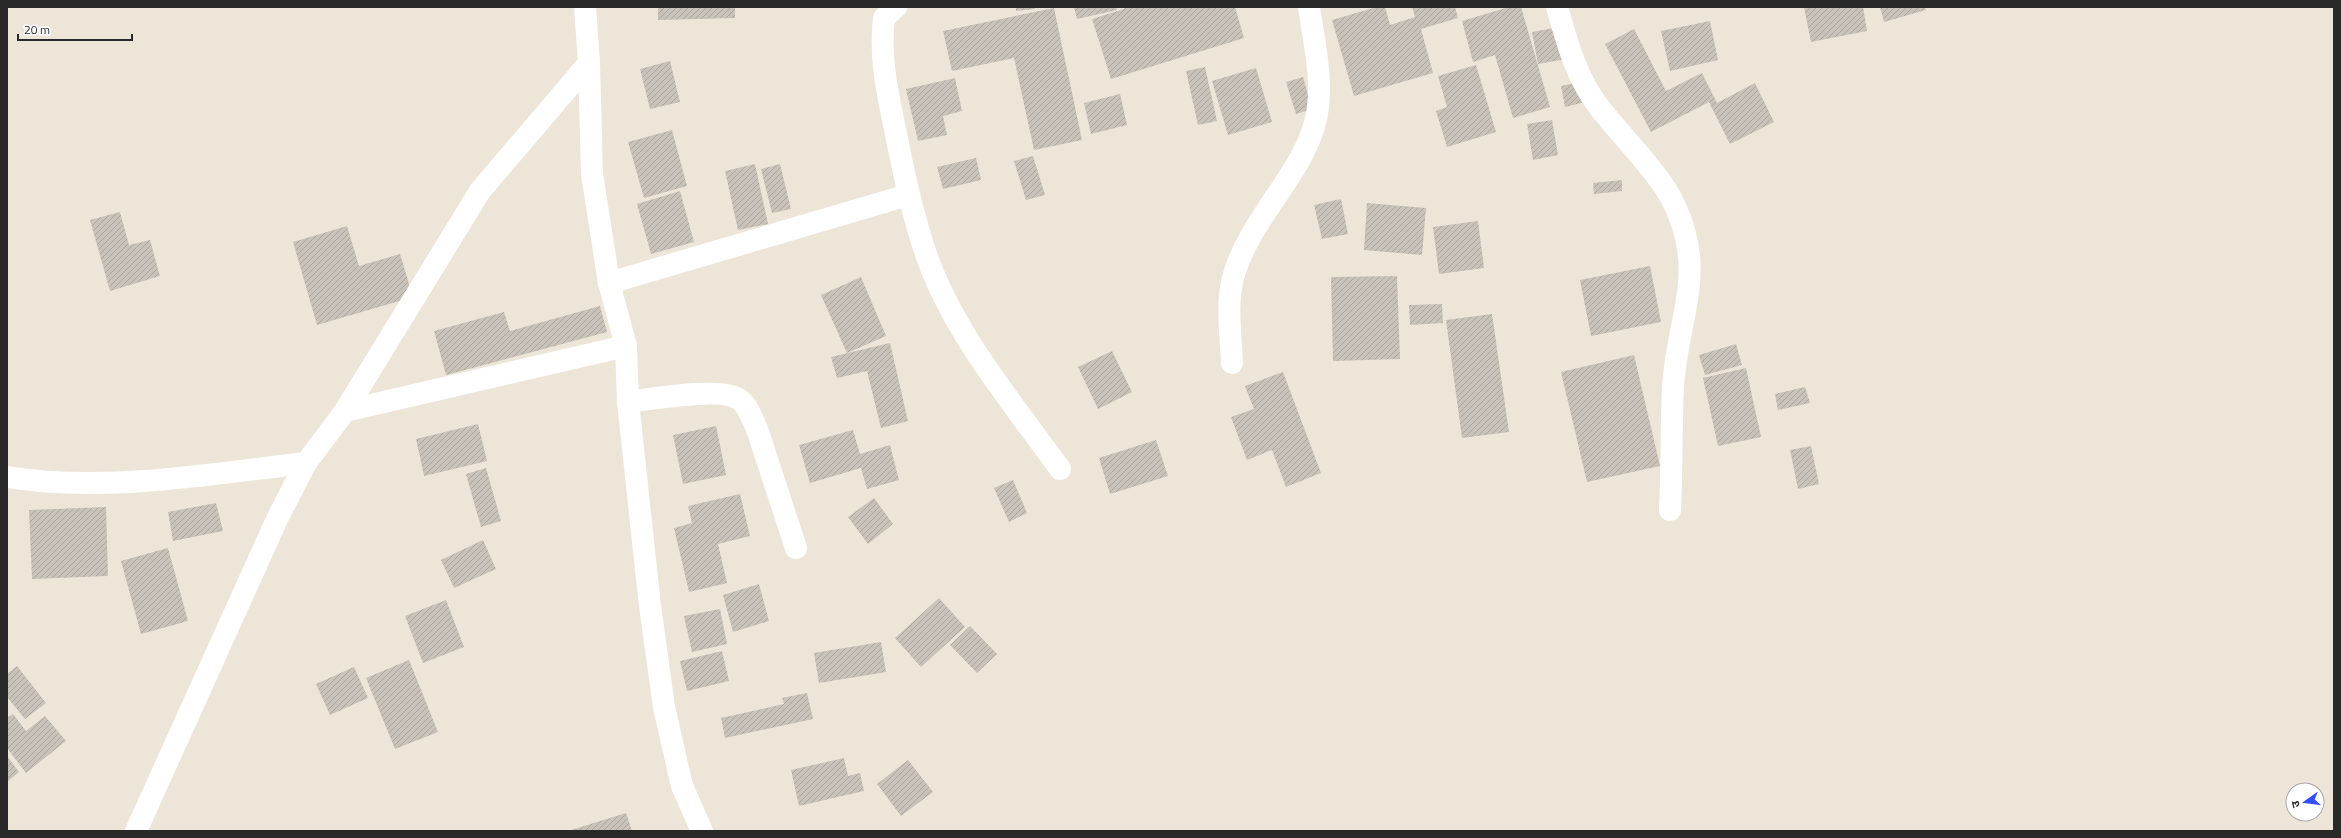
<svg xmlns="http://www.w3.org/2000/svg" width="2341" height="838" font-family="'Titillium Web','Noto Sans Devanagari',sans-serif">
  <defs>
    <pattern id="building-hatch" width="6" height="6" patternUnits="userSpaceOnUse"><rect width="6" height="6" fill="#c8c2b8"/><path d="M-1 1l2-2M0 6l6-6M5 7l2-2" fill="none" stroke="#aca79e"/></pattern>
  </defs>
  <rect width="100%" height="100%" fill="#ede5d8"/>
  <g fill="url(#building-hatch)">
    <polygon points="658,7 735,7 735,18 658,20"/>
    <polygon points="1016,7 1035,7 1035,9 1016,11"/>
    <polygon points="1074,7 1116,7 1117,10 1077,19"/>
    <polygon points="1124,7 1235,7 1244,38 1111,79 1092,19 1124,9"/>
    <polygon points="1377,7 1385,7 1390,25 1415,17 1412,7 1455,7 1458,18 1421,29 1433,73 1354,96 1332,20"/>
    <polygon points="1509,7 1521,7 1550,107 1513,118 1495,55 1473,62 1462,21"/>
    <polygon points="1804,7 1863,7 1867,31 1811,42"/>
    <polygon points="1880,7 1925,7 1926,10 1884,22"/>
    <polygon points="1054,8 1082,140 1034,150 1014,58 952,71 943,31"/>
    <polygon points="1710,21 1718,60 1670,71 1661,31"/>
    <polygon points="1560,27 1566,59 1538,64 1532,32"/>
    <polygon points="1634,29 1666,91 1702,73 1717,103 1755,83 1774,122 1730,144 1709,102 1651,132 1605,44"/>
    <polygon points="670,61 680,102 650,109 640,69"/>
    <polygon points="1476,65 1496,132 1447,147 1436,111 1447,107 1438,76"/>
    <polygon points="1205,67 1217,121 1198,125 1186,71"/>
    <polygon points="1256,68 1272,122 1228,135 1212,81"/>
    <polygon points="1303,77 1312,109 1296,114 1286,82"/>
    <polygon points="955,78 962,111 943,116 947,135 918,141 906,89"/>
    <polygon points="1581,82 1585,102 1565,107 1561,86"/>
    <polygon points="1120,94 1127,125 1091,134 1084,103"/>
    <polygon points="1552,120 1558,155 1533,160 1527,124"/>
    <polygon points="672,130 687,186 644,198 628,142"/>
    <polygon points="1033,156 1045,195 1026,200 1014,161"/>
    <polygon points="976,158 981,180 943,189 937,167"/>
    <polygon points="755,164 768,224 738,230 725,171"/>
    <polygon points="780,164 791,209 772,213 761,169"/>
    <polygon points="1622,180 1622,191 1594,194 1593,183"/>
    <polygon points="680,191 694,242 651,254 637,204"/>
    <polygon points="1341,199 1348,234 1322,239 1314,205"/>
    <polygon points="1367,203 1426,208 1422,255 1364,250"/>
    <polygon points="120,212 129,245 150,240 160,276 110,291 90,220"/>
    <polygon points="1478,221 1484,268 1439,274 1433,227"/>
    <polygon points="347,226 359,266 400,254 413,297 317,325 293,242"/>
    <polygon points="1650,266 1661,322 1591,336 1580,280"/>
    <polygon points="1397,276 1400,359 1333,361 1331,277"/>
    <polygon points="861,277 886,336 847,353 821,295"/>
    <polygon points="1442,304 1443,323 1410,325 1409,305"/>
    <polygon points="600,306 607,332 446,375 434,331 504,312 510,331"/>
    <polygon points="1492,314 1509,432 1462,438 1446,320"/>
    <polygon points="890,343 908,421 881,428 867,371 837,378 831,357"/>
    <polygon points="1736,344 1742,365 1705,375 1699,355"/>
    <polygon points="1112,351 1132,392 1098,409 1078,367"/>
    <polygon points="1634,355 1660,466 1587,482 1561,372"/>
    <polygon points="1746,368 1761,437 1718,446 1703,378"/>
    <polygon points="1283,372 1321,473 1286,487 1272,450 1247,460 1231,417 1254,409 1245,386"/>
    <polygon points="1805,387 1810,403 1778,410 1775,394"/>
    <polygon points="478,424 487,461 424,476 416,439"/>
    <polygon points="716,426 726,475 683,484 673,435"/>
    <polygon points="853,430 860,454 890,445 899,480 867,489 861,468 810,483 799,445"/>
    <polygon points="1156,440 1168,476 1110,494 1099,458"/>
    <polygon points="1811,446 1819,484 1798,489 1790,450"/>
    <polygon points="486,468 501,521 481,527 466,474"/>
    <polygon points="1013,480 1027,513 1009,522 994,488"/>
    <polygon points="740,494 750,536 718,544 727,583 689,592 674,528 692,523 688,506"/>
    <polygon points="874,498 893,524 868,544 848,517"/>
    <polygon points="216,503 223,531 173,541 168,512"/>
    <polygon points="106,507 108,576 32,579 29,510"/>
    <polygon points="483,540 496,569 454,588 441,560"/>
    <polygon points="168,548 188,621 141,634 121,561"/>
    <polygon points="759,584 769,621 733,632 723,595"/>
    <polygon points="939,598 965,627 921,667 895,638"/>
    <polygon points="446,600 464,647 423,663 405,616"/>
    <polygon points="720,609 727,644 692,652 684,616"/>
    <polygon points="970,626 997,654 977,673 950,645"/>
    <polygon points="881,642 886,672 819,683 814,653"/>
    <polygon points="722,651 729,681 687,691 680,661"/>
    <polygon points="409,660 438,732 395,749 366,678"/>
    <polygon points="17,666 46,703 25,719 7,697 7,674"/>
    <polygon points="354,667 368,698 330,715 316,684"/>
    <polygon points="807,693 813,719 725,738 721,718 784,704 782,698"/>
    <polygon points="13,714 26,731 45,716 66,741 26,773 7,748 7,718"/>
    <polygon points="7,756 19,772 7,782"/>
    <polygon points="844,758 848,776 860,773 864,791 799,806 791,770"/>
    <polygon points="908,760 933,792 901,816 877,784"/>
    <polygon points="626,813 632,831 568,831"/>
  </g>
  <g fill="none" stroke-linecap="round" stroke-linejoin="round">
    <g stroke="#fff" stroke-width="22">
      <path d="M 896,7 L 884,18 C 879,58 888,95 896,134 C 904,175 913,217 927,257 C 955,335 1012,402 1060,469"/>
      <path d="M 1557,7 C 1567,42 1576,77 1599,107 C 1621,136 1662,175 1676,208 C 1707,278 1676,320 1673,389 C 1671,429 1672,469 1670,510"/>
      <polyline points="589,63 592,174 609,283 626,346 628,402 650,606 664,707 682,786 702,831"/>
      <polyline points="609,283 908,195"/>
      <path d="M 1232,363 C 1231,336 1226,304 1233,278 C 1248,220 1303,175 1316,119 C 1324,82 1314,43 1309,7"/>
      <path d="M 628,402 C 651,399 725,386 740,400 C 749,407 752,419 757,429 L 796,548"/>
      <polyline points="345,411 626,346"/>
      <path d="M 7,477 C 106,493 208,474 306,463"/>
      <polyline points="136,831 278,517 306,463 345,411 480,191 589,63 585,7"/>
    </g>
  </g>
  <rect width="2341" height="838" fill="none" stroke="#292929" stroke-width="16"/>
  <g transform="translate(2305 802) rotate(256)"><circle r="19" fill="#ffffff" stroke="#a9a9a9"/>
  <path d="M0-3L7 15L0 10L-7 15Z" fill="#334dff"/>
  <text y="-6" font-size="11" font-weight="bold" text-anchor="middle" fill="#292929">उ</text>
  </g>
  <path d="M18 34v6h114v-6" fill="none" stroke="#292929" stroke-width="2"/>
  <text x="24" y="34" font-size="12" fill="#292929" stroke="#ffffff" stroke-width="3" paint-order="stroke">20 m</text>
</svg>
